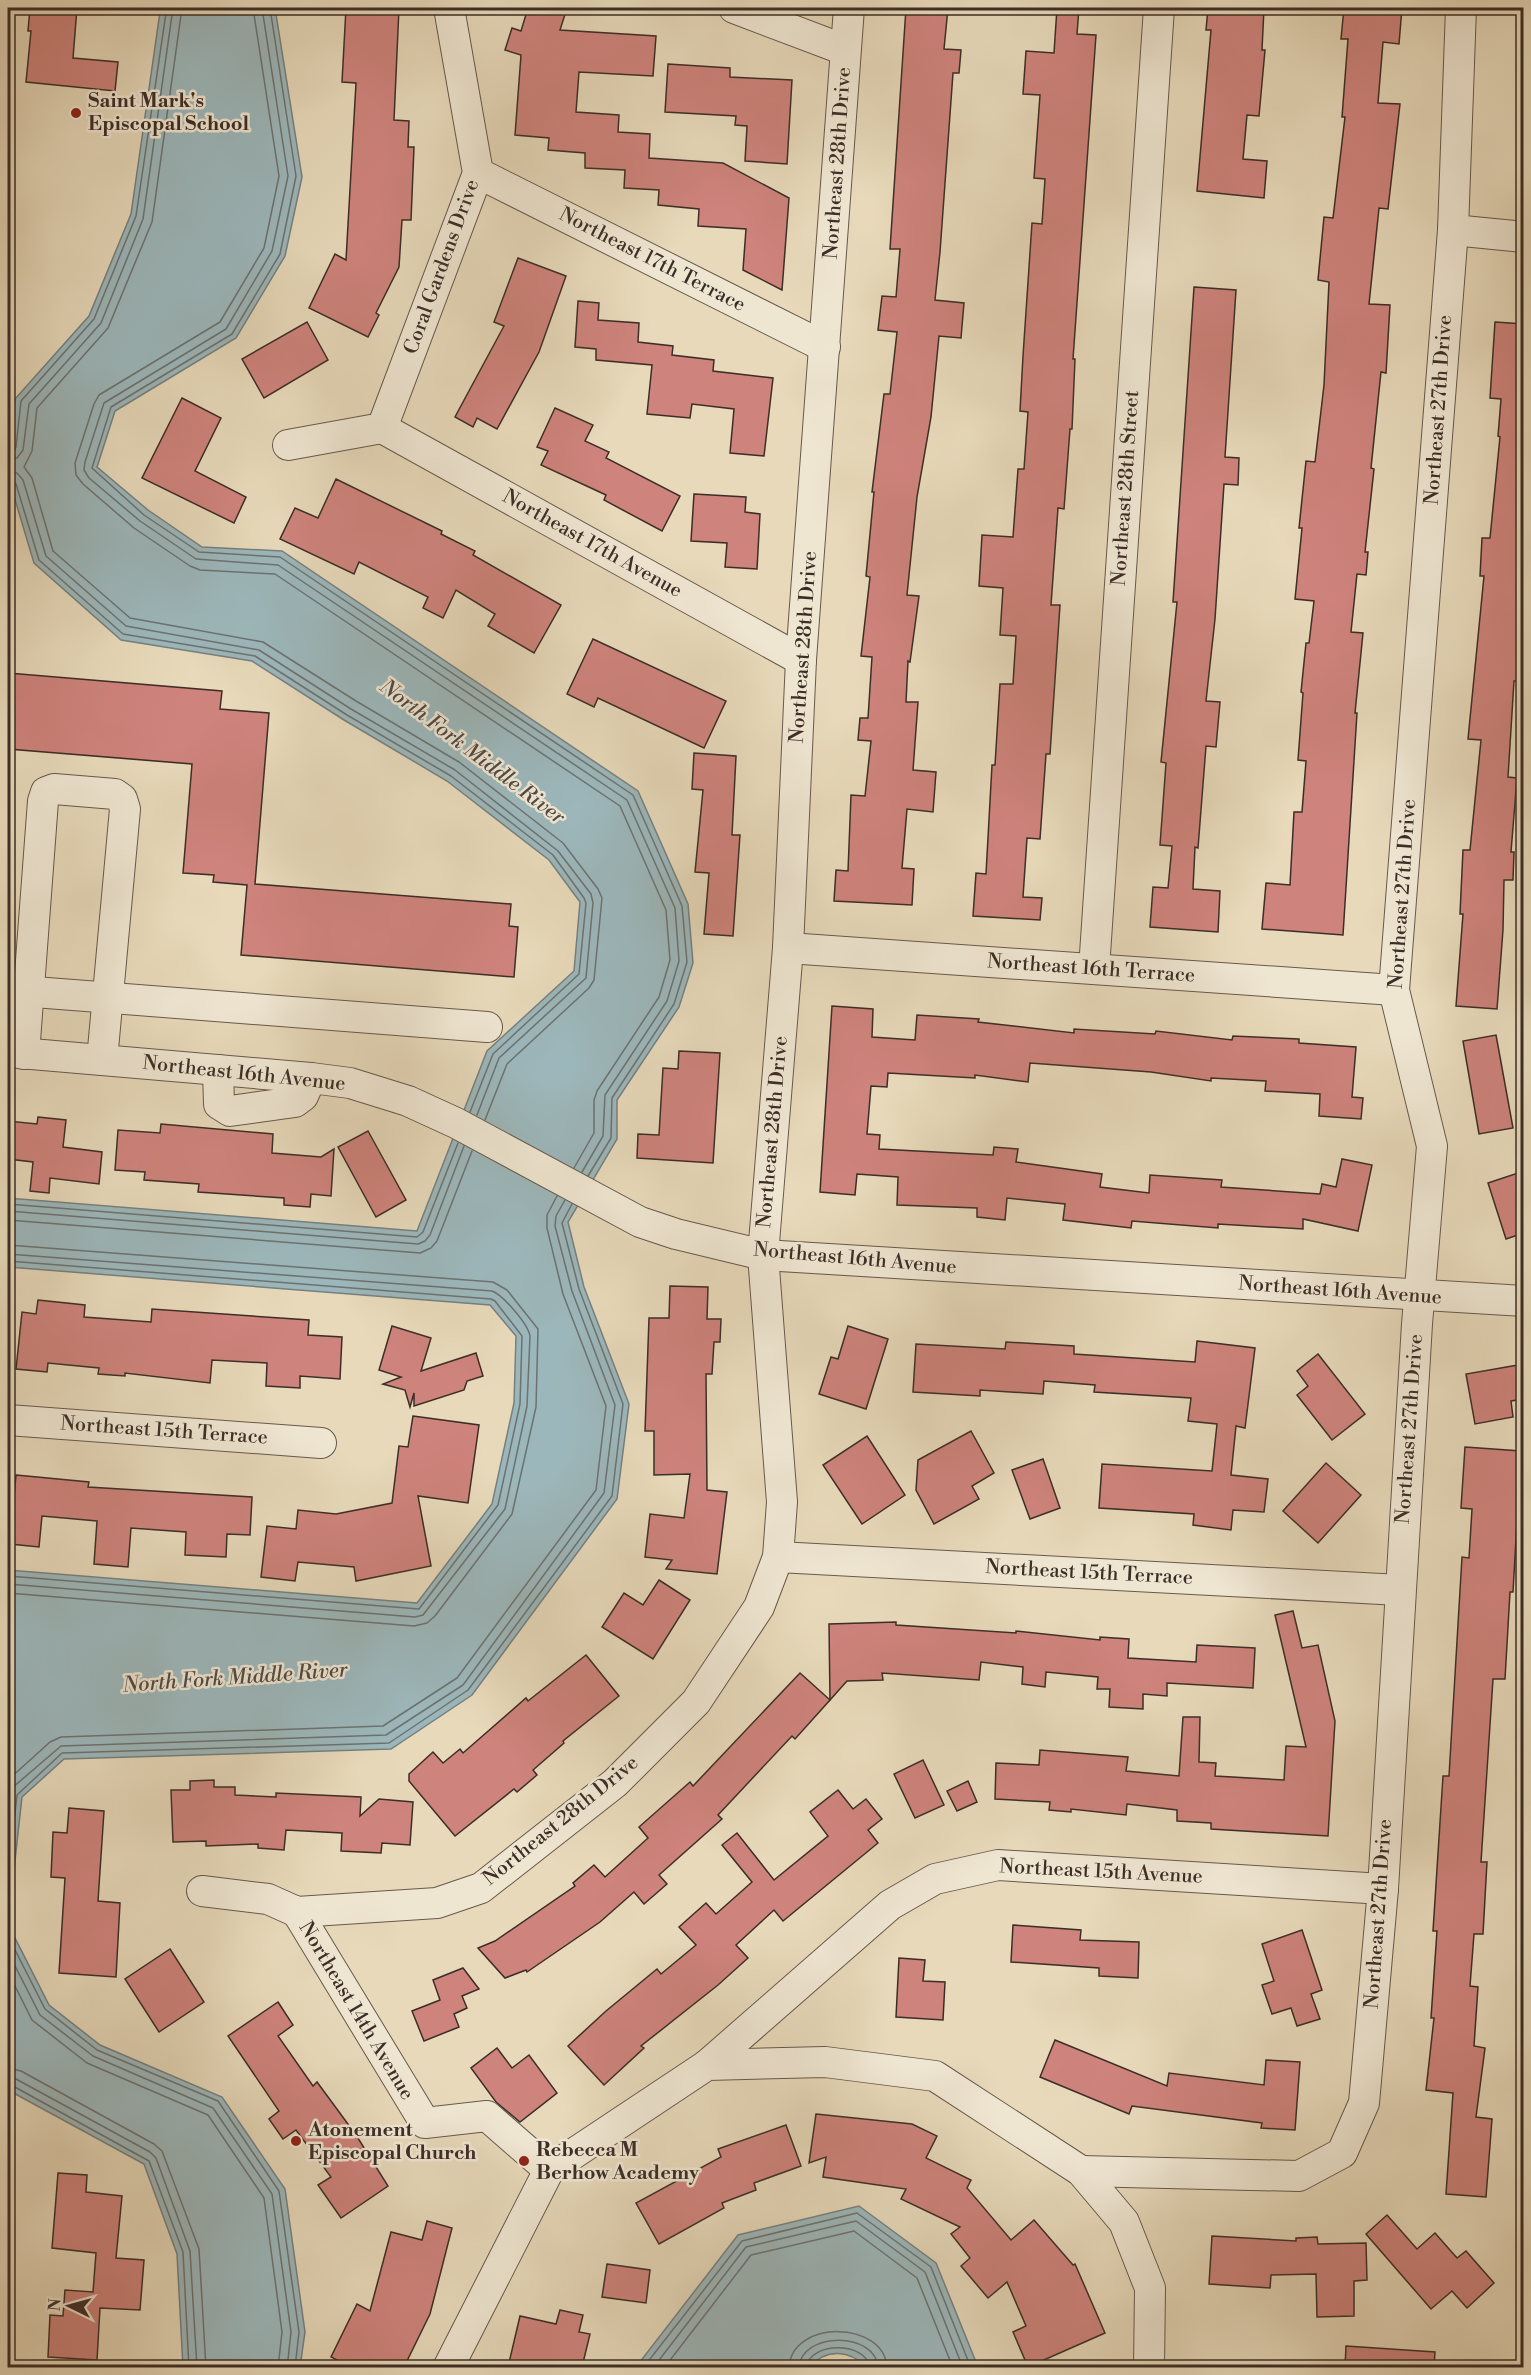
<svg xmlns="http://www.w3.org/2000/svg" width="1531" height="2375" font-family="'Libre Bodoni',serif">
  <rect width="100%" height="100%" fill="#e7d9ba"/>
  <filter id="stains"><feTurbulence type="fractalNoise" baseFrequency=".00333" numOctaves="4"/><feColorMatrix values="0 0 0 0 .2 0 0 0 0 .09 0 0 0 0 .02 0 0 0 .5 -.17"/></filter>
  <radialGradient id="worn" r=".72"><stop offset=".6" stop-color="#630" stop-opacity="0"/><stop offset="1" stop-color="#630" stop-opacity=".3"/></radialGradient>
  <g fill="#9cb7bb" stroke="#768080" stroke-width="1.5">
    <polygon points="158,8 275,8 302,177 285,256 236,338 115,411 97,467 148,510 202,547 282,551 638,791 688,904 693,963 679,1007 617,1100 617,1139 568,1222 584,1287 629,1404 617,1499 472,1695 391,1749 64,1759 22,1797 8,1924 49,2005 100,2045 222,2097 285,2189 305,2332 300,2367 183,2367 177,2254 144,2164 8,2090 8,1570 417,1603 492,1504 514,1403 516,1336 490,1305 8,1267 8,1198 417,1231 487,1051 574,971 580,902 549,860 447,781 344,720 252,661 121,640 34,563 8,476 15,399 89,316 131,214 160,12"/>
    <path d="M 859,2206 L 936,2263 L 978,2367 L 866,2367 C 850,2350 826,2348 810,2367 L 636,2367 L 738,2235 Z"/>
  </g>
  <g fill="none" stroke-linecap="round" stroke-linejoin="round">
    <g stroke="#6c7271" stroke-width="1.5">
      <polyline points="182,8 152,222 108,328 37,408 32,451 24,467 32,478 53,551 130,618 263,642 356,701 459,762 563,843 598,889 602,898 594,980 589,988 507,1064 485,1120"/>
      <polyline points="253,8 279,176 264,248 220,322 99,395 94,404 75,463 76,475 83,484 134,528 190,566 200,570 275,574 620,806 666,910 670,960 659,997 597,1091 594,1100 594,1133 574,1168"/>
      <polyline points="262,8 288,176 272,251 226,329 104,403 85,462 84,470 89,478 140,521 196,559 278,565 627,800 675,908 679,961 667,1001 605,1095 603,1136 582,1172"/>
      <polyline points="270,8 296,176 280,254 232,334 111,407 92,468 144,515 199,552 280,557 633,795 682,906 687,962 674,1004 612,1098 611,1138 588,1176"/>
      <polyline points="8,452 13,452 16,447 21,401 94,319 136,216 166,13 165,8"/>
      <polyline points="8,460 17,458 23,450 29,404 101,323 143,219 173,8"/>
      <polyline points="8,471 17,473 23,480 46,556 126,626 259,650 351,709 455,770 558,851 591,894 593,903 586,978 499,1058 477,1115"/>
      <polyline points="8,479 13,480 16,484 39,560 123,634 255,656 347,715 451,776 553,855 584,898 586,903 579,974 493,1054 470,1112"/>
      <polyline points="8,1204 417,1237 423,1232 458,1143"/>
      <polyline points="8,1211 418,1244 425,1241 430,1235 464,1146"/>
      <polyline points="8,1220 420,1253 431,1248 437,1241 472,1151"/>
      <polyline points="8,1245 493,1282 507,1290 538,1329 536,1407 512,1514 435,1616 427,1623 414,1626 8,1593"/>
      <path d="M 8,1254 L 492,1291 C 503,1295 528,1324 530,1336 L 527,1406 L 505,1509 L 423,1615 L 415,1617 L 8,1584"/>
      <polyline points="8,1261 491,1299 495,1301 522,1336 520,1404 498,1505 419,1609 8,1576"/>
      <polyline points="8,1780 50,1742 61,1737 383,1726 457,1678 596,1490 606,1406 563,1294 547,1228 547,1215 557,1196"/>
      <polyline points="8,1808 12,1788 61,1746 386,1735 463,1685 604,1493 615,1405 572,1291 555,1226 556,1216 565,1200"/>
      <polyline points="8,1877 17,1795 62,1753 389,1743 468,1690 612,1496 623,1404 579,1289 562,1223 572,1204"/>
      <polyline points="8,1936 45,2009 97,2050 218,2101 279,2191 299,2332 295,2368"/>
      <polyline points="8,1952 40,2015 93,2056 213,2108 272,2194 291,2332 287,2368"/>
      <polyline points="8,1972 32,2020 87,2063 208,2115 264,2198 282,2332 278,2368"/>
      <polyline points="8,2068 21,2071 154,2144 162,2151 199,2249 206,2368"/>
      <polyline points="8,2077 16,2079 150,2152 156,2158 190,2251 197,2368"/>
      <polyline points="8,2085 13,2086 149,2161 183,2252 189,2368"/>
      <polyline points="643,2368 742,2241 857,2213 931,2267 971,2368"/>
      <polyline points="653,2368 746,2247 856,2221 925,2272 963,2368"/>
      <polyline points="664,2368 751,2255 854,2231 917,2278 953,2368"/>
      <path d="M 789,2368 C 791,2319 885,2320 887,2368"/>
      <path d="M 799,2368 C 801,2331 876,2331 878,2368"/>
      <path d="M 806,2368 C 809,2341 867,2341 870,2368"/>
    </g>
  </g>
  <g fill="#ce837c" stroke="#3c2e27" stroke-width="1.5">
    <polygon points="30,8 77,8 73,58 118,62 115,91 26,82 31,31 28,31"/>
    <polygon points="346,8 399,8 394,120 409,121 408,147 414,147 411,220 402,220 399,267 376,313 379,315 368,337 309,308 335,254 346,260 356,83 342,82"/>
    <polygon points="528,8 567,8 560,30 656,36 653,76 579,72 576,112 619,115 618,132 650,134 649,158 723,163 789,198 782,290 743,270 746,229 698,226 699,209 658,205 659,190 624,188 625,170 585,168 585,153 548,150 549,138 515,135 521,55 505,50 512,28 521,31"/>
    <polygon points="906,8 948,8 944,49 961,50 959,73 953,73 940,252 935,300 964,303 961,338 939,336 931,417 917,497 907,595 919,596 910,662 908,661 906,702 918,702 913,770 936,772 933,812 907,809 902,868 914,869 912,905 834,901 836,870 848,871 851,795 865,796 871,741 858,740 860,718 868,718 872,657 861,656 870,577 866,576 874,492 872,492 884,394 890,394 897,332 878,330 882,296 896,297 900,249 890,249"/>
    <polygon points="1057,8 1079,8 1077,34 1096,35 1073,359 1075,359 1072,429 1070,429 1064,509 1058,508 1051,605 1060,605 1050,754 1046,754 1040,839 1027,838 1023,897 1042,898 1040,920 973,916 976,873 986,874 992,765 995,765 1000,684 1013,684 1016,636 1000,635 1003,588 979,586 982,535 1013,537 1018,469 1024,469 1028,412 1020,411 1023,356 1032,223 1042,224 1045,179 1034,178 1040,95 1023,94 1026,51 1054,53"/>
    <polygon points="1208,8 1264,8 1262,50 1265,50 1259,116 1247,115 1243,159 1267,161 1264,198 1197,191 1211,30 1206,30"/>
    <polygon points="1344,8 1402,8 1399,44 1383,42 1378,103 1400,104 1388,209 1379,208 1369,304 1390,305 1386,373 1381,372 1371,468 1374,469 1365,552 1368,552 1366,575 1357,574 1351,632 1363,633 1355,713 1357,713 1343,935 1262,929 1266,883 1290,885 1294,812 1302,812 1306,761 1298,760 1303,693 1301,692 1306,643 1309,643 1314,601 1295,599 1302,528 1299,528 1306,461 1315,462 1324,385 1329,282 1318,280 1324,217 1333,218 1345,117 1342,117 1348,39 1341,39"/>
    <polygon points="668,64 730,68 730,77 792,80 787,164 745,161 747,126 735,125 736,116 665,112"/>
    <polygon points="518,258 566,276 539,352 497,429 477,418 473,427 455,417 504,326 494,322"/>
    <polygon points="1194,287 1236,290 1225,457 1239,458 1238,485 1224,484 1215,619 1206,701 1220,702 1216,747 1206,746 1198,848 1195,847 1193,889 1220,891 1218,932 1150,927 1153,887 1168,888 1172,846 1160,845 1166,763 1161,762 1177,602 1173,602"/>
    <polygon points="578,301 599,303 598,320 639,323 638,342 673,346 672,355 714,360 713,371 773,378 764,456 730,453 734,409 692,404 690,418 647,414 652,365 596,360 596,349 575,347"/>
    <polygon points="307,322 328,360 264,398 242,359"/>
    <polygon points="1495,322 1524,324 1524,624 1520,656 1524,656 1524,681 1514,681 1508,777 1517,778 1511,852 1514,852 1513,880 1504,880 1503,930 1497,1009 1456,1006 1463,914 1460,914 1463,850 1470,850 1481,740 1468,739 1484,576 1480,576 1482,538 1490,538 1500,437 1498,436 1501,399 1490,398"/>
    <polygon points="182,398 221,418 195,471 246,497 234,523 142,478"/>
    <polygon points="555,408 593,425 585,441 609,452 606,458 680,496 662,531 604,500 606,495 541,465 548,451 537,447"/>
    <polygon points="336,479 442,531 441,534 475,551 473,555 561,605 534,653 488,626 495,614 456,590 443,618 423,608 428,597 359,562 354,574 280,539 295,508 318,518"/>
    <polygon points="694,494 746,497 745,512 760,514 757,569 725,567 727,543 691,541"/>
    <polygon points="593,639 726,701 704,748 598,698 594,707 567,694"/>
    <polygon points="8,673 222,691 220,709 269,713 255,884 511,904 509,926 518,927 514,977 241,955 247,885 213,882 214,875 183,873 192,764 8,749"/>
    <polygon points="694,753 736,756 732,835 740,835 733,936 704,934 709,873 695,872 703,790 692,789"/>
    <polygon points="832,1006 873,1009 872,1037 915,1040 917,1015 979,1019 978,1022 1074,1033 1074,1029 1155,1034 1156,1031 1232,1040 1233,1036 1299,1039 1299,1043 1356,1047 1352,1097 1363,1098 1361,1119 1319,1116 1320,1094 1265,1091 1266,1081 1211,1078 1211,1081 1151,1072 1030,1063 1028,1082 975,1075 975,1078 888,1073 887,1087 871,1086 867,1134 880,1135 879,1149 993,1155 994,1147 1018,1149 1016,1162 1102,1174 1100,1187 1149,1193 1150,1175 1222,1180 1221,1187 1320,1194 1322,1184 1336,1187 1342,1159 1372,1165 1358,1231 1303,1219 1303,1229 1218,1224 1218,1228 1132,1221 1131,1228 1063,1220 1065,1204 1007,1198 1005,1220 977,1217 977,1208 897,1205 898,1177 857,1174 855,1195 820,1192"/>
    <polygon points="1496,1035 1513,1128 1479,1134 1463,1041"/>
    <polygon points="679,1051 720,1053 713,1163 637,1158 638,1134 659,1135 663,1068 678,1069"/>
    <polygon points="38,1117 66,1120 63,1147 102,1152 99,1184 50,1178 49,1193 30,1191 33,1162 8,1159 8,1121 37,1124"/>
    <polygon points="161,1124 273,1134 272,1153 321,1157 334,1149 331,1196 311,1194 310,1207 284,1205 284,1198 198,1192 199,1184 144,1180 145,1172 115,1170 118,1130 160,1133"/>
    <polygon points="368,1131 406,1200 376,1217 338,1147"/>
    <polygon points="1524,1171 1524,1233 1506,1239 1488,1183"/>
    <polygon points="670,1286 708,1287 707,1319 721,1319 720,1342 714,1342 712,1374 706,1374 707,1490 727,1492 717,1574 666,1569 672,1560 645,1557 650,1514 684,1518 690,1474 654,1475 654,1431 645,1431 649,1318 669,1318"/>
    <polygon points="38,1300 85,1305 84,1317 151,1322 152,1309 309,1320 308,1335 342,1337 340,1379 300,1376 300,1388 266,1386 267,1363 212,1360 210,1383 125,1373 125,1376 98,1374 99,1368 48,1363 47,1372 16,1369 22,1312 36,1314"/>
    <polygon points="392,1326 431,1338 421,1371 476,1353 483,1376 467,1381 464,1390 414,1406 414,1393 410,1407 405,1390 383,1384 401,1377 379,1370"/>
    <polygon points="848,1326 888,1339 866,1409 819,1394 831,1357 838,1359"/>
    <polygon points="1197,1341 1255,1348 1245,1428 1236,1426 1231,1475 1268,1479 1264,1512 1233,1510 1231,1530 1193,1525 1194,1514 1099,1508 1102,1464 1212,1471 1217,1424 1188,1421 1191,1398 1094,1392 1095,1385 1044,1381 1043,1394 980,1390 980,1396 913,1392 916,1344 1005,1349 1006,1342 1074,1346 1074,1354 1195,1362"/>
    <polygon points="1318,1354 1365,1414 1332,1440 1297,1395 1308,1386 1297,1371"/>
    <polygon points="1524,1364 1524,1399 1511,1401 1513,1417 1475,1424 1466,1374"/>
    <polygon points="413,1416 479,1425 468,1503 418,1496 431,1566 356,1581 354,1567 298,1562 295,1581 261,1577 267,1526 296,1529 298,1510 336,1514 392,1503 399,1446 408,1447"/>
    <polygon points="971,1431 994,1473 972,1486 979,1499 934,1524 916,1490 918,1460"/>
    <polygon points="867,1436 905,1495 862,1524 823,1465"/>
    <polygon points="1465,1447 1521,1451 1513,1592 1510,1592 1505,1679 1493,1679 1481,1862 1487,1862 1483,1934 1474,1934 1470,1986 1478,1987 1474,2046 1485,2048 1476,2117 1492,2119 1486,2197 1446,2194 1453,2093 1426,2090 1434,2018 1431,2018 1437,1931 1433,1931 1443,1776 1449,1776 1462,1557 1469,1558 1472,1509 1461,1508"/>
    <polygon points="1043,1459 1060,1508 1030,1519 1012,1470"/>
    <polygon points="1326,1463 1361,1495 1318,1543 1283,1511"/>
    <polygon points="16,1475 89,1482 88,1487 252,1497 250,1535 227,1534 226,1557 185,1555 186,1532 131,1528 128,1567 94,1564 97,1521 42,1516 39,1547 10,1544"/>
    <polygon points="659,1580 690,1600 653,1659 602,1627 624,1593 643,1605"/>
    <polygon points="1293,1611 1302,1648 1318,1645 1335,1721 1328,1836 1211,1829 1211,1823 1177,1821 1177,1810 1127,1804 1126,1815 1071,1809 1071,1812 1049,1810 1050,1802 995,1799 996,1763 1039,1765 1040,1750 1128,1757 1126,1771 1179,1776 1183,1717 1200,1717 1199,1762 1216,1763 1215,1776 1284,1780 1286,1746 1306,1747 1275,1615"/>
    <polygon points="896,1622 896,1625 1016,1633 1016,1631 1100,1640 1100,1637 1129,1639 1128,1658 1196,1662 1197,1645 1255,1648 1253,1688 1167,1683 1167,1696 1143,1694 1143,1709 1109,1707 1110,1689 1097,1689 1098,1677 1046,1672 1045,1687 1022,1684 1023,1667 981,1662 979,1680 882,1673 883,1680 847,1681 830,1700 829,1624"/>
    <polygon points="586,1655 619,1696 563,1741 564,1743 533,1770 537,1775 517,1792 514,1789 455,1836 409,1781 409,1774 433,1752 443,1763 460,1749 463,1753 526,1698 528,1701"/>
    <polygon points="800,1673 830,1700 795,1739 792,1736 718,1815 722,1819 659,1875 667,1884 644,1904 634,1892 600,1922 527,1972 526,1970 505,1978 478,1948 495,1941 575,1886 573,1883 594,1865 605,1877 648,1838 639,1827 690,1782 693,1786"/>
    <polygon points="923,1760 944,1805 915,1818 894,1774"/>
    <polygon points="214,1780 214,1787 235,1787 235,1795 276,1797 276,1793 361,1797 360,1816 379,1799 413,1802 410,1845 382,1843 381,1853 341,1851 342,1833 286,1830 284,1850 258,1848 258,1844 206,1846 206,1841 173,1842 171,1790 190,1790 190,1781"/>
    <polygon points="968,1781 977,1802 957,1811 947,1791"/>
    <polygon points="838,1790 853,1809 866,1799 882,1819 868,1830 878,1843 783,1921 774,1910 736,1945 748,1958 718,1985 641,2046 644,2048 604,2085 568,2046 606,2011 657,1969 661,1974 696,1945 679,1927 706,1903 716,1914 752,1882 722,1845 737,1833 774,1880 828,1836 810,1812"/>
    <polygon points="69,1808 104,1811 98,1901 120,1903 116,1977 59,1973 65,1878 51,1877 53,1832 67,1833"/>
    <polygon points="1013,1925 1081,1930 1080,1940 1139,1942 1138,1978 1099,1976 1099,1968 1011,1962"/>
    <polygon points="1302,1930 1322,1990 1311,1994 1320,2019 1297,2026 1291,2008 1272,2014 1262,1985 1274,1981 1262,1944"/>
    <polygon points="170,1949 204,2002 159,2032 125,1979"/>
    <polygon points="899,1958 925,1960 923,1981 945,1982 943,2020 896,2017"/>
    <polygon points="463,1968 479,1989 462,1996 467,2008 454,2014 459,2027 424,2041 412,2011 440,2000 433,1980"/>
    <polygon points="278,2002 293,2025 278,2036 313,2086 317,2082 356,2135 388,2186 341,2218 318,2185 331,2177 296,2130 283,2139 269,2119 279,2111 228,2036"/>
    <polygon points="1055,2040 1167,2086 1169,2073 1264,2085 1266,2060 1300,2062 1295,2130 1261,2128 1262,2123 1132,2106 1129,2114 1040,2077"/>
    <polygon points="497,2048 512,2068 529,2055 557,2093 520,2122 496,2102 471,2068"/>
    <polygon points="816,2114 912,2124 937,2136 926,2158 971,2180 967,2188 1011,2240 1034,2220 1073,2265 1075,2264 1105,2333 1028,2367 1013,2332 1026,2326 1007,2282 988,2298 961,2266 970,2258 951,2234 960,2227 901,2199 906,2189 823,2177 826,2157 809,2163"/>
    <polygon points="786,2125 801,2166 754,2183 756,2190 722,2203 724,2208 659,2244 636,2203 721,2157 718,2149"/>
    <polygon points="58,2173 87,2175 86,2192 122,2196 116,2258 144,2260 140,2310 100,2308 97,2360 48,2357 50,2315 63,2316 65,2290 93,2292 96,2253 52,2248"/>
    <polygon points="1387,2215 1417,2249 1435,2233 1457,2258 1466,2251 1494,2283 1467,2308 1452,2291 1431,2309 1366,2234"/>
    <polygon points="427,2221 452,2228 430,2314 404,2367 351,2367 331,2357 357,2304 370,2311 391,2232 422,2240"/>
    <polygon points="1212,2236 1296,2241 1296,2238 1317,2237 1318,2244 1366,2243 1367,2280 1354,2281 1354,2316 1317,2317 1316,2274 1271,2275 1270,2288 1209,2284"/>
    <polygon points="607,2264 650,2270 646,2303 602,2297"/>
    <polygon points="560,2310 583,2315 579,2332 590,2334 582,2367 508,2367 520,2316 556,2324"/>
    <polygon points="1346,2346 1435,2352 1434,2367 1345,2367"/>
  </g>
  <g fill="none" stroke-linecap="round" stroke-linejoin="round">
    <g stroke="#67594c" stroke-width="32">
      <g id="minor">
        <polyline points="734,8 845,50"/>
        <polyline points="478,173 825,347"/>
        <polyline points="1453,230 1524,237"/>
        <polyline points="382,428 801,660"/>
        <polyline points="288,445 382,428 478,173 449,8"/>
        <polyline points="788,948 1394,990"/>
        <polyline points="1094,969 1159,8"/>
        <polyline points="8,990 487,1027"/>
        <polyline points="8,1052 311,1078 350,1083 408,1101 456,1123 640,1222 676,1234 763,1255 1524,1301"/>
        <polyline points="24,1054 43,801 46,792 54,789 115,794 122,799 125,809 102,1060"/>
        <polyline points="218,1070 219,1104 230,1111 295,1102 303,1096 311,1078"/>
        <polyline points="8,1420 321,1443"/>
        <polyline points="778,1557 1400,1590"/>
        <polyline points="202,1891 268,1899 297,1912 437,1903 481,1888 615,1783 696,1702 759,1607 778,1557 782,1502 763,1255 788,948 801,660 849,8"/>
        <polyline points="297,1912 425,2123 487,2116 549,2170 707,2065 825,2062 935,2076 1081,2171 1124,2222 1150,2288 1149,2368"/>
        <polyline points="707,2065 890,1905 935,1879 998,1865 1383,1889"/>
        <polyline points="1081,2171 1299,2176 1342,2153 1364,2103 1383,1889 1417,1324 1432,1146 1394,990 1453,230 1461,8"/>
        <polyline points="448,2368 549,2170"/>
      </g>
    </g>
    <use href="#minor" stroke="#efe6d2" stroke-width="30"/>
  </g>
  <g fill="#8f2418" stroke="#efe6d2" stroke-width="2">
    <circle cx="76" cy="113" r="6"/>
    <circle cx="296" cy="2141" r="6"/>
    <circle cx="524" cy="2161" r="6"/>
  </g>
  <g text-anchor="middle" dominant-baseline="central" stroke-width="5" stroke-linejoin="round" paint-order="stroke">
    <g font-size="20" font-weight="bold" fill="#3c2e27" stroke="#efe6d2" text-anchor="start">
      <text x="88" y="101">Saint Mark's<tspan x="88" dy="23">Episcopal School</tspan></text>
      <text x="308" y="2130">Atonement<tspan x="308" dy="23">Episcopal Church</tspan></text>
      <text x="536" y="2150">Rebecca M<tspan x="536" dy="23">Berhow Academy</tspan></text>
    </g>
    <g font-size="20" fill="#3c2e27" stroke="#efe6d2">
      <text transform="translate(838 163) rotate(-86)">Northeast 28th Drive</text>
      <text transform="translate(652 260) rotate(27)">Northeast 17th Terrace</text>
      <text transform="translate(442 267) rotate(-70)">Coral Gardens Drive</text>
      <text transform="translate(1439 410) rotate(-86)">Northeast 27th Drive</text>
      <text transform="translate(1126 488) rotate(-86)">Northeast 28th Street</text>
      <text transform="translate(592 544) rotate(29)">Northeast 17th Avenue</text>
      <text transform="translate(804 647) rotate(-86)">Northeast 28th Drive</text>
      <text transform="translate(1403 894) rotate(-86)">Northeast 27th Drive</text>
      <text transform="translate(1091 969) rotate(4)">Northeast 16th Terrace</text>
      <text transform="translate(244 1074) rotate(6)">Northeast 16th Avenue</text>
      <text transform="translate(773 1132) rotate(-85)">Northeast 28th Drive</text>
      <text transform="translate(855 1259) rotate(5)">Northeast 16th Avenue</text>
      <text transform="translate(1340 1291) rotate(4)">Northeast 16th Avenue</text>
      <text transform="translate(1410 1429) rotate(-86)">Northeast 27th Drive</text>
      <text transform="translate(164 1431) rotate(4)">Northeast 15th Terrace</text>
      <text transform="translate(1089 1573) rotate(3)">Northeast 15th Terrace</text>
      <text transform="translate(561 1821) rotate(-39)">Northeast 28th Drive</text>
      <text transform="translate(1101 1872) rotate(3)">Northeast 15th Avenue</text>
      <text transform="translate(1379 1914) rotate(-86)">Northeast 27th Drive</text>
      <text transform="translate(356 2011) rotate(59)">Northeast 14th Avenue</text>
    </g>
    <g font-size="21" font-style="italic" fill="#4f4945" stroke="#efe6d2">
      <text transform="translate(472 752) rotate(37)">North Fork Middle River</text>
      <text transform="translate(235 1678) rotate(-4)">North Fork Middle River</text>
    </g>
  </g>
  <rect width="1531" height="2375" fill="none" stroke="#e7d9ba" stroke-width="30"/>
  <rect x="9" y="9" width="1513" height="2357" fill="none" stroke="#3c2e27" stroke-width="3"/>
  <rect x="15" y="15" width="1501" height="2345" fill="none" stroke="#3c2e27" stroke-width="1.5"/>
  <g transform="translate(69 2306) rotate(275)" stroke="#efe6d2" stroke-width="4.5" paint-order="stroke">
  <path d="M0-4.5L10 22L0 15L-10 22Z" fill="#3c2e27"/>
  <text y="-9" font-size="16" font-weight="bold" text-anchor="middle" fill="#3c2e27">N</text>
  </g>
  <rect width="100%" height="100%" filter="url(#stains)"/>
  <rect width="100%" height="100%" fill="url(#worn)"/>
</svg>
